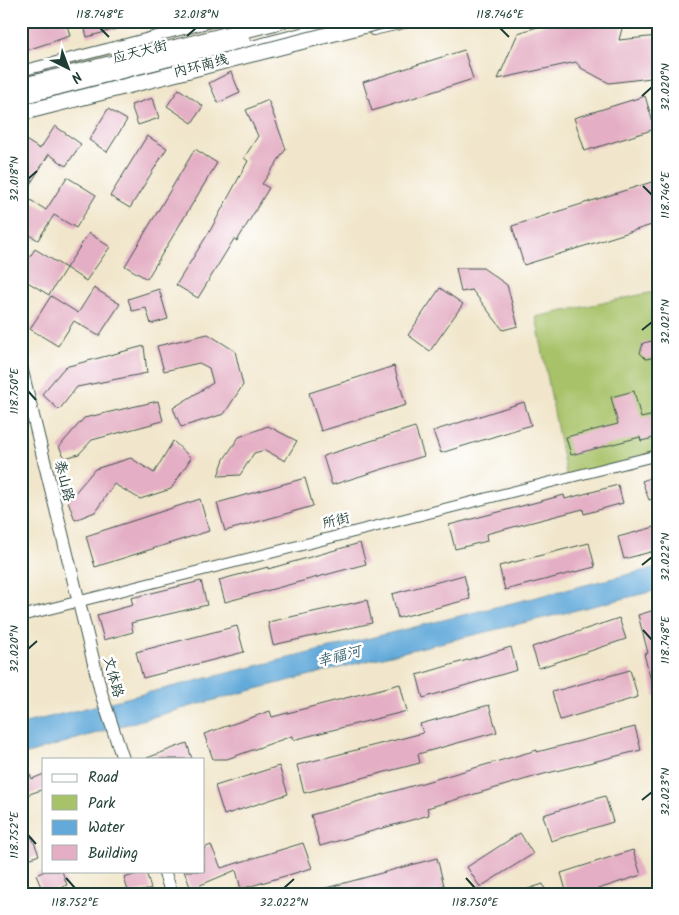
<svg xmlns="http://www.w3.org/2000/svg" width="679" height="915" font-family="Kalam,'LXGW WenKai TC',sans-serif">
  <rect width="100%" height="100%" fill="#fff"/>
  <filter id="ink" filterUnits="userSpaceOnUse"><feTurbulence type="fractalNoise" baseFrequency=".02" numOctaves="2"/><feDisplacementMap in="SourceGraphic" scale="10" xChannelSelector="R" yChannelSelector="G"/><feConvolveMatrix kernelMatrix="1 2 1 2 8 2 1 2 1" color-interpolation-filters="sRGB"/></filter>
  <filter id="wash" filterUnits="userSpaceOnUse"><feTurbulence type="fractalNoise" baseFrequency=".0096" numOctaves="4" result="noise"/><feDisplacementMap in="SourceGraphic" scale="20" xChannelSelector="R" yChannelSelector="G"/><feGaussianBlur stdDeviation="1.12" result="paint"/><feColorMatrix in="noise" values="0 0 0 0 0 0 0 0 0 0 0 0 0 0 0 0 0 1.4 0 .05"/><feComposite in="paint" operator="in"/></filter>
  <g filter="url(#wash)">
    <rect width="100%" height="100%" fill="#f1e6cb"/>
    <polygon fill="#a8c269" stroke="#64804e" points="658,291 658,457 567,480 536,317"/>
    <path fill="#63aada" stroke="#417487" d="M 658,567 L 658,590 C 445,643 230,690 21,756 L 21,724 Z"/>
    <g id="blocks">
      <g fill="#e4afc4">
        <polygon points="21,21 66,21 70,36 21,52"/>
        <polygon points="83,21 134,21 134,24 87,37"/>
        <polygon points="557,21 624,21 619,40 658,36 658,75 651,78 609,83 581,68 576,62 498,79 518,33"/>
        <polygon points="464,50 473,79 372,111 363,82"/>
        <polygon points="231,72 240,93 218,103 209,83"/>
        <polygon points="179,89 203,106 192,123 167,106"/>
        <polygon points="645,96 655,129 585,151 574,118"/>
        <polygon points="153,98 159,118 138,125 131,105"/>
        <polygon points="268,100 286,149 262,184 269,188 237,241 234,239 198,298 176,285 211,229 248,161 244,158 258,136 246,110"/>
        <polygon points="108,109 127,120 107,152 89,140"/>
        <polygon points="55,126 81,144 66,166 49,154 29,186 21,181 21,137 40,149"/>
        <polygon points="147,136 167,148 130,208 110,196"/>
        <polygon points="195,149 217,163 147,279 125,266"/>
        <polygon points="67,177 96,195 76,228 54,215 38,240 21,230 21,194 46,210"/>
        <polygon points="658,180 658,223 524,265 512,226"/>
        <polygon points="89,233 110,247 86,281 66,268"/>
        <polygon points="35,249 66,268 49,295 21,278 21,270"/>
        <polygon points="456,268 483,268 507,285 518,326 503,330 472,290 461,292"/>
        <polygon points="94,288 120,304 99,336 74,321 58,346 30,329 51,296 78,313"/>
        <polygon points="440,288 463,304 430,351 408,335"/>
        <polygon points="159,289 168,319 151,324 146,308 132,311 128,299"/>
        <polygon points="208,334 235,351 243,385 224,414 181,427 173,408 213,383 209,368 199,363 164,371 157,346"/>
        <polygon points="652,341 658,347 656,357 646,359 640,353 643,343"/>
        <polygon points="144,346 147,373 77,387 59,410 42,394 65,367"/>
        <polygon points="394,366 406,405 321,431 309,393"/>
        <polygon points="634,391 641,418 658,414 658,437 641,441 640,437 571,455 566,437 618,424 611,397"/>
        <polygon points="158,401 163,421 92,440 79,454 65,458 59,447 84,418"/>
        <polygon points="524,402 531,425 441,453 433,431"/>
        <polygon points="268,426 297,441 285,461 265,450 254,453 240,475 218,476 224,459 239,437"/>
        <polygon points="415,427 424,456 332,485 323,456"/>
        <polygon points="173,441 191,458 171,489 140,499 114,484 95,512 75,520 68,501 95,469 131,458 154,473"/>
        <polygon points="658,475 658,497 649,500 642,481"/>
        <polygon points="305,478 313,506 225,531 217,503"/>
        <polygon points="618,485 623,503 584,514 583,509 486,534 487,541 455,549 449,525 564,495 565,499"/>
        <polygon points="200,499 209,531 95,567 86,536"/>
        <polygon points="658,526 658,550 624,559 618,537"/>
        <polygon points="360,543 366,564 225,602 219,580 268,567 268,569"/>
        <polygon points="589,543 595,567 505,590 499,566"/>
        <polygon points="464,575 470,599 398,618 392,594"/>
        <polygon points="201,581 207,605 131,623 133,632 104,640 97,615 133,605 131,598"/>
        <polygon points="367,600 372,623 273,645 268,622"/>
        <polygon points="658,609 658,696 655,696 644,654 648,653 638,615"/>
        <polygon points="619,618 626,639 539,668 532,647"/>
        <polygon points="237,626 244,652 143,678 136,652"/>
        <polygon points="511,647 517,670 423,698 417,675"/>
        <polygon points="630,670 638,697 560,720 552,692"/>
        <polygon points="400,684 407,711 293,740 292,736 227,759 213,759 204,734 270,711 272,717"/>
        <polygon points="489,705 497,732 418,754 420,763 304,793 297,765 423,733 420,724"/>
        <polygon points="635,727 641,750 544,774 427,808 429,815 320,846 311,815 537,750 537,752"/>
        <polygon points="187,743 192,759 147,759 147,758"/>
        <polygon points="279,766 288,794 224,815 215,786"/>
        <polygon points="44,774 44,789 21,797 21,778 30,775 32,779"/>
        <polygon points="605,796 613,822 551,841 543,815"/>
        <polygon points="520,833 533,854 480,887 467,867"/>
        <polygon points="32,837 39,855 21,862 21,842"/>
        <polygon points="303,843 312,868 241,889 236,870 191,889 184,871 204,871 204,848 211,845 221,868"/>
        <polygon points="633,850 641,875 583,894 567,894 561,873"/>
        <polygon points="437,858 445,889 427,894 316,894 315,891"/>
        <polygon points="45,871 62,871 67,885 44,894 36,875"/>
        <polygon points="146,871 151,889 129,894 124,878"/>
        <polygon points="543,884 546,894 520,894 519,892"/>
      </g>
    </g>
  </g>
  <g filter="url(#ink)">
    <use href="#blocks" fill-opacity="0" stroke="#3e564b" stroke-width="1"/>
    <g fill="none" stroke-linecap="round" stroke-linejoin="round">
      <g stroke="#3e564b" stroke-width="12">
        <g id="minor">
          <polyline points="373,30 413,21"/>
          <polyline points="21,71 215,21"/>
          <polyline points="21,616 658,455"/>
        </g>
      </g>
      <g stroke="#3e564b" stroke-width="14">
        <g id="major">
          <polyline points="236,51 351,21"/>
          <polyline points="21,98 244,41"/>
          <polyline points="21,367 102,696 123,759"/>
          <polyline points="164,871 172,894"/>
        </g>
      </g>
      <g stroke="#3e564b" stroke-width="17">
        <polyline id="highway" points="21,86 281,21"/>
      </g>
      <use href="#minor" stroke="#fff" stroke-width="10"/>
      <use href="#major" stroke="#fff" stroke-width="12"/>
      <use href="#highway" stroke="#fff" stroke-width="15"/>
      <g stroke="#3e564b" stroke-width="17" stroke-linecap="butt">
        <polyline id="highway-bridge" points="21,113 382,21"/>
      </g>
      <use href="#highway-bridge" stroke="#fff" stroke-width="15"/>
    </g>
  </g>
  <path fill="none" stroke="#1f3d34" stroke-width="2" d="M 100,28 L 109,37M 500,28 L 509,37M 187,36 L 196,28M 642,96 L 652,87M 28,179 L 37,171M 643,186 L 652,195M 642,330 L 652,322M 28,391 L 36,400M 642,565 L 652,557M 643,630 L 652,640M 28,649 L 37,641M 642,800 L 652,792M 28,835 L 36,844M 66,878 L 75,888M 466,878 L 475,888M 284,888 L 294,879"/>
  <g text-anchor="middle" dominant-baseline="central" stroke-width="5" stroke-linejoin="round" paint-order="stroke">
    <g font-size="14" fill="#1f3d34" stroke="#fff">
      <text transform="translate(140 52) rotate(-14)">应天大街</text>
      <text transform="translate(201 66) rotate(-14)">内环南线</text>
      <text transform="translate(64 481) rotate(76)">泰山路</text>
      <text transform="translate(336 521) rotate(-14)">所街</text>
      <text transform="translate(113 677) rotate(75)">文体路</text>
    </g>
    <g font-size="15" font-style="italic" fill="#37636e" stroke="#fff">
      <text transform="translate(339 657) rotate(-14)">幸福河</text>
    </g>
  </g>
  <rect width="679" height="915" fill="none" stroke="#fff" stroke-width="55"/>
  <rect x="42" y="758" width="162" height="115" fill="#ffffff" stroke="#a5b1ae"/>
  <rect x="52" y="774" width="25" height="8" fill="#ffffff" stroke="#a5b1ae"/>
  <text x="88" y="782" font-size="15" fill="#1f3d34">Road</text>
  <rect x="52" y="795" width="25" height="15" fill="#a8c269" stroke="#a5b1ae"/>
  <text x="88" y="808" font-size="15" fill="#1f3d34">Park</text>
  <rect x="52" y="820" width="25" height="15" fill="#63aada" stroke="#a5b1ae"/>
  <text x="88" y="832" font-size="15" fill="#1f3d34">Water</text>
  <rect x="52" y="845" width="25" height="15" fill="#e4afc4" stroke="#a5b1ae"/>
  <text x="88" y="858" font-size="15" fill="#1f3d34">Building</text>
  <g transform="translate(68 68) rotate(138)" stroke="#ffffff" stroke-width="4" paint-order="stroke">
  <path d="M0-4L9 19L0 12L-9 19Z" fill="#1f3d34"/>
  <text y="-8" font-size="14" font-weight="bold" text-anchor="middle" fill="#1f3d34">N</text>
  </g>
  <rect x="28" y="28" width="624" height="860" fill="none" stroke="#1f3d34" stroke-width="2"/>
  <g font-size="12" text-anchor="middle" fill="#1f3d34">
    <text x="100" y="18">118.748°E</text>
    <text x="196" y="18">32.018°N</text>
    <text x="500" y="18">118.746°E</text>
    <text transform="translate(665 87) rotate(-90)" y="4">32.020°N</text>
    <text transform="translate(14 179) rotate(-90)" y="4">32.018°N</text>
    <text transform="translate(665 195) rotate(-90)" y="4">118.746°E</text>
    <text transform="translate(665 322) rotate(-90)" y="4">32.021°N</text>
    <text transform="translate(14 391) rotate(-90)" y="4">118.750°E</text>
    <text transform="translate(665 557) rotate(-90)" y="4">32.022°N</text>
    <text transform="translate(665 640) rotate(-90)" y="4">118.748°E</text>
    <text transform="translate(14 649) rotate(-90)" y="4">32.020°N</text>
    <text transform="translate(665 792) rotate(-90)" y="4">32.023°N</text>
    <text transform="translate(14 835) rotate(-90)" y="4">118.752°E</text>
    <text x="75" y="906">118.752°E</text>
    <text x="284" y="906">32.022°N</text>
    <text x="475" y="906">118.750°E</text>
  </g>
</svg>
